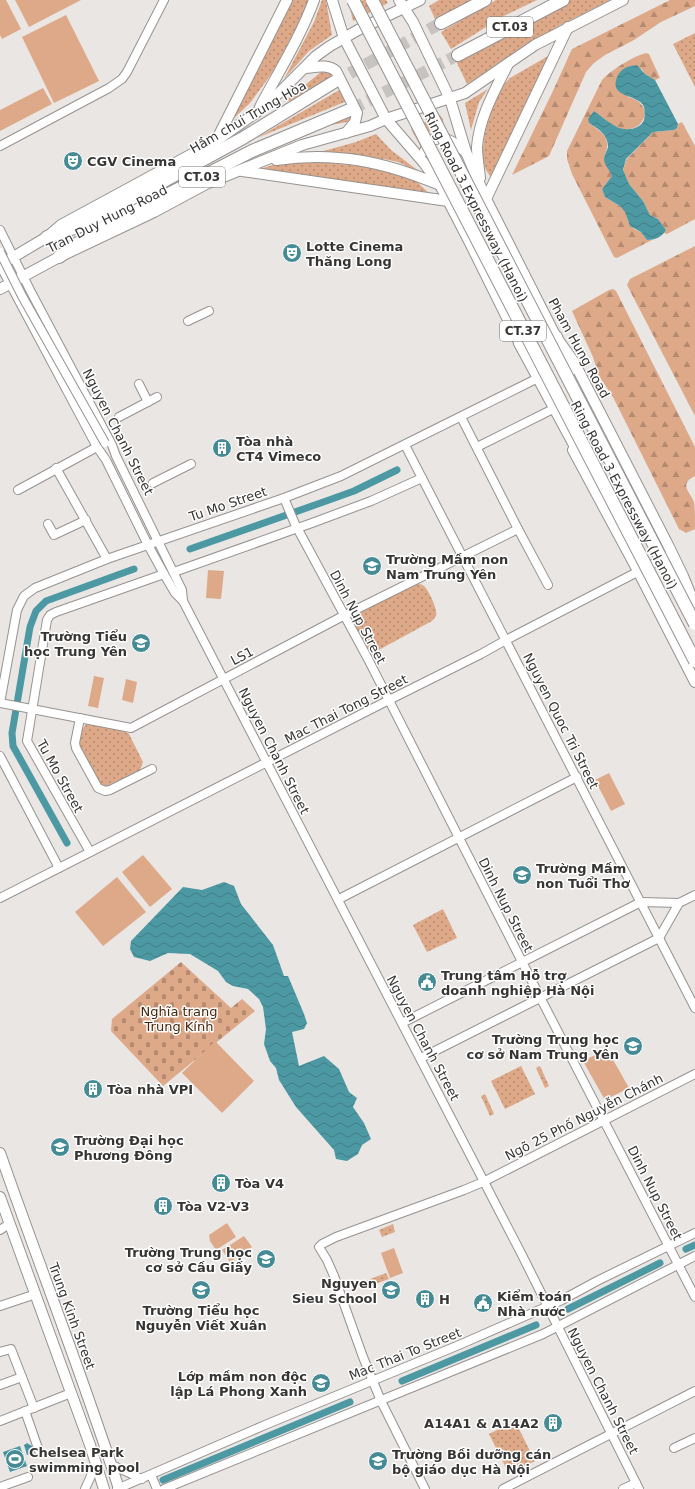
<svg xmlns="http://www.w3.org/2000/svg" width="695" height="1489" font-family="'DejaVu Sans',sans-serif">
  <defs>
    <pattern id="green-dots" width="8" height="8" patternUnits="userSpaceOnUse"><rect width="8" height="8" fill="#dda988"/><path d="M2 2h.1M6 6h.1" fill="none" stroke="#b48a70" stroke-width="1.8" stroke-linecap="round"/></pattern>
    <pattern id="forest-firs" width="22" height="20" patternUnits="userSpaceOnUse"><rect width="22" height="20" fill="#dda988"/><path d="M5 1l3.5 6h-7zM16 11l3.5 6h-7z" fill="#b48a70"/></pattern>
    <pattern id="cemetery-stones" width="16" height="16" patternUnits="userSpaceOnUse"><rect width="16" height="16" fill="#dda988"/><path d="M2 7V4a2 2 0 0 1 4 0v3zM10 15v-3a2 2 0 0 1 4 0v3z" fill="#b48a70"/></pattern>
    <pattern id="water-waves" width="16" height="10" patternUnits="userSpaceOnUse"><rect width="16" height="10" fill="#4c99a4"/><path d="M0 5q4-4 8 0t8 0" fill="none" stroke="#407e86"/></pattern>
  </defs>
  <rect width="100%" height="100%" fill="#eae6e4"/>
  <g fill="url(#green-dots)">
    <polygon points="289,0 311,0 281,61 250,103 230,122"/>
    <polygon points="322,0 326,0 332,35 309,51 284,79 314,22"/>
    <polygon points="364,0 386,0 388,3 353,21 349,4"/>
    <polygon points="439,0 476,0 436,21 429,6"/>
    <polygon points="496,0 537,0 502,17 451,49 441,32"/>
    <polygon points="570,0 610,0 557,27 467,84 456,61"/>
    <polygon points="695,33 695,87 673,44"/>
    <polygon points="550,55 492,179 486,170 482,158 484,139 488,117 497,92 510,78"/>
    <path d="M 327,70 L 331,72 L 331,77 C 318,87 300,100 284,102 L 321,72 Z"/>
    <polygon points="341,89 347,101 257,138"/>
    <polygon points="488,89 479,102 471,130 465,103"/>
    <polygon points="352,112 355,118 347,122 320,127"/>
    <polygon points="440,115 443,119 444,130 433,129 430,130 422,149 411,129"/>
    <polygon points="376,134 391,150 420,172 398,162 384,159 320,152 356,142"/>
    <path d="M 308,161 L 370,167 L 414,179 L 431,195 L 258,171 C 269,163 294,163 308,161 Z"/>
    <path d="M 415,584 C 418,584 422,584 424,586 C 429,591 438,610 436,616 L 432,621 L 375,652 L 368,651 L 354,626 L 354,621 L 358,613 Z"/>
    <path d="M 88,723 L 120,729 L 129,734 L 143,762 L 140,770 L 107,786 L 104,786 L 100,783 L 80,747 C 78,738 80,729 88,723 Z"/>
    <polygon points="443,909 457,938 427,952 413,925"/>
    <polygon points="521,1066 535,1094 505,1109 491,1081"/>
    <polygon points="540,1066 549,1086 545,1088 536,1068"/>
    <polygon points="485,1094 494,1114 490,1116 481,1096"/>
    <polygon points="393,1224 395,1232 382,1237 379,1230"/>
    <polygon points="386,1273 389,1279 361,1289 360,1283"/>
    <polygon points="515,1421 535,1461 509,1474 489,1434"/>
  </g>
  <g fill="url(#forest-firs)">
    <polygon points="670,0 695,0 695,6 661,22 634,40 605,55 594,63 586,72 549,156 512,175 552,93 572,49"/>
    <path d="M 646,53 L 649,54 L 660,78 L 655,80 L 645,74 L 641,68 L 628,97 C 658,104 643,138 617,127 C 609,124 601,116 594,111 L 589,123 C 604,134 612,138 604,157 L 612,176 L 602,189 L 605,197 L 620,206 L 626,212 L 628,221 L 634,229 L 641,232 L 647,240 L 652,240 L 617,258 L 614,257 L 572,174 L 567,159 L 567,151 L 602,80 C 612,69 632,57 646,53 Z"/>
    <polygon points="682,122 695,146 695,219 667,234 664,233 666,230 658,219 650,215 643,201 629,184 623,171 626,160 653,132 674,130 677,128 678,124"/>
    <polygon points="695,246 695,416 627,285 630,279"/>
    <path d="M 613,289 L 616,291 L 695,447 L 695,476 C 679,484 689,491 694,502 C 695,507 695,523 695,529 L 686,533 L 679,529 L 613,397 L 599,376 L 593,357 L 572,311 L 609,290 Z"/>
  </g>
  <polygon fill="url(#cemetery-stones)" points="181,962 231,1008 242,999 255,1011 163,1086 111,1031 112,1019"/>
  <g fill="#dda988">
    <polygon points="0,0 6,0 21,29 2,39 0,35"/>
    <polygon points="15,0 81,0 29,27"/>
    <polygon points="66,15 99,81 54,103 22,37"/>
    <polygon points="43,88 52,104 0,131 0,110"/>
    <polygon points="208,570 224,571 221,599 206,598"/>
    <polygon points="94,676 104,678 98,708 88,706"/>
    <polygon points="126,679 137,682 133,703 122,700"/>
    <polygon points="609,773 625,804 611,811 595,780"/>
    <polygon points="143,855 172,889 150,907 122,872"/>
    <polygon points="117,877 146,912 103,946 75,912"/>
    <polygon points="215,1041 254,1081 222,1113 182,1073"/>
    <polygon points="607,1049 629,1088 605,1100 583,1061"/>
    <polygon points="227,1223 236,1237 216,1250 210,1241 209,1235"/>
    <polygon points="244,1236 252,1247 230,1262 222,1250"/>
    <polygon points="394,1248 403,1273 390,1278 381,1253"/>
  </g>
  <g fill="url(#water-waves)">
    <path d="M 637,65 L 645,74 L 655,80 L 678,124 L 677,128 L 674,130 L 653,132 L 626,159 L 623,170 L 629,184 L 643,201 L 650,215 L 658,219 L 666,230 C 662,237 655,240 647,240 L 641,232 L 630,226 L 625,212 L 620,206 L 605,197 L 602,189 L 612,176 C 610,170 604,165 604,159 C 604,155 607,151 608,147 C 608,134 598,129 589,123 L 588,119 L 594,111 C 601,116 609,123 617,127 C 625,131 640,130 644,120 C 645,116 645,108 643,105 C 636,94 609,98 617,77 C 621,68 628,66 637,65 Z"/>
    <polygon points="224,882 234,886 241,904 273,945 284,976 288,976 304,1014 307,1023 304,1029 292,1032 299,1066 324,1056 339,1069 349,1092 357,1098 353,1107 364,1123 371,1139 362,1145 358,1154 347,1161 336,1159 334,1150 296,1107 279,1080 276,1068 270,1061 264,1044 266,1029 263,1007 259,999 248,989 233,986 226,982 218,971 190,954 168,953 150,961 134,957 130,949 131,941 183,887 202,890"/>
    <polygon points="27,1443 32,1446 34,1453 27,1455 24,1445"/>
    <polygon points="20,1446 27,1466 10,1472 3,1452"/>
  </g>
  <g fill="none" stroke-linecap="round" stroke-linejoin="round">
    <g stroke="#4c99a4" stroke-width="7">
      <polyline points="190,549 329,500 354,491 397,470"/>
      <polyline points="67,843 13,746 12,733 30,627 36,611 46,601 134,569"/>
      <polyline points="686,1249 695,1245"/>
      <polyline points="568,1309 660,1263"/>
      <polyline points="402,1381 536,1325"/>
      <polyline points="163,1480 350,1402"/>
    </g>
    <g stroke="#c6c3c1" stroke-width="12" stroke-dasharray="12 6" stroke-linecap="butt">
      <polyline points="334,82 441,23"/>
      <polyline points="352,109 458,55"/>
    </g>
    <g stroke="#969290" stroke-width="10">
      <g id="minor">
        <polyline points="0,146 109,88 122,79 127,72 164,0"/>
        <polyline points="0,230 30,290 112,445 116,456 182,590 183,601"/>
        <polyline points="0,265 97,447 106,460 148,545 164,574 175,593 183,601 522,1255 639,1489"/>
        <polyline points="188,321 209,311"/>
        <polyline points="139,384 148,402"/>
        <polyline points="119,417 157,397"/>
        <polyline points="461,417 518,529 548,585"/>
        <polyline points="405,445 695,1008"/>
        <polyline points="477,447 551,410"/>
        <polyline points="56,468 107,559"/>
        <polyline points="153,483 191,464"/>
        <polyline points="18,490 97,447"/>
        <polyline points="284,498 295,524 368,659 540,997 695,1297"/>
        <polyline points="48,524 54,535 86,520"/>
        <polyline points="174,572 312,523 371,501 422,478"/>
        <polyline points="0,703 17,610 24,596 35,588 107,559 284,498 341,476 536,379"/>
        <polyline points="0,703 131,728 343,616 518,529"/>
        <polyline points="80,718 75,743 76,748 98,788 105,791 110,790 152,769"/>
        <polyline points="0,756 59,868"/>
        <polyline points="90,852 27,741 47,620 50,615 56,612 164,574"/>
        <polyline points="0,898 389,700 481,654 506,640 672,554"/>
        <polyline points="339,899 577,777"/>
        <polyline points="402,1023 641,902 679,903 695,895"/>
        <polyline points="421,1058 659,938 679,903"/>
        <polyline points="0,1230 9,1224"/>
        <polyline points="0,1306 36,1294"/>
        <polyline points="0,1352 11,1349 34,1408"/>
        <polyline points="0,1385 22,1377"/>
        <polyline points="25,1411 39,1451"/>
        <polyline points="0,1421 71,1393"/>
        <polyline points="674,1448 695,1438"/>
        <polyline points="110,1464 142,1479"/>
        <polyline points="151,1475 157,1489"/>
        <polyline points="0,1487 28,1477"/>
        <polyline points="85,1489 96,1465"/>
        <polyline points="117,1489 265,1425 459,1345 562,1300 597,1281 695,1233"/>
        <polyline points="164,1489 543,1334 695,1256"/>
        <polyline points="425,1489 381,1401 363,1357 334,1276 327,1260 319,1247 322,1244 336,1237 464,1190 483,1182 695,1074"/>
        <polyline points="503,1489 695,1391"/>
        <polyline points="623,1489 636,1483"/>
      </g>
    </g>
    <g stroke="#969290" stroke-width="12">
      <g id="major">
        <polyline points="332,0 344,38 386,119 424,163 440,185 470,243 523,350"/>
        <polyline points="399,0 413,22 450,99 466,152 486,199 556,337 574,362 668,545 683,576 695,606"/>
        <path d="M 306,68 C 316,67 328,64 336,71 L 357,113 L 355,122 L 346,133"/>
        <path d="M 260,107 C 279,71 300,38 314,0"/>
        <polyline points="217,139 287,0"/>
        <path d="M 425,151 L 428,142 C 444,133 453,142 466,152"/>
        <path d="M 276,160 C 336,151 385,162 440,185"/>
        <polyline points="242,171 448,201"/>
        <path d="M 480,178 C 479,168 477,157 477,147 C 479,118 495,90 508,64"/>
        <polyline points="486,199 568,27"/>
        <polyline points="0,265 47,237 61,225 216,141 257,112 280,92 316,56 330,46 358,30 420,0"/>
        <polyline points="0,289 59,257 154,212 206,184 302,145 370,126 386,119 465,93 535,45 623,0"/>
        <polyline points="573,450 638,571 695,682"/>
        <path d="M 0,1153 C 39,1265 83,1376 119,1489"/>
        <polyline points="0,1197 90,1445 104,1489"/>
      </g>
    </g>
    <g stroke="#969290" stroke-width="14">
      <g id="highway">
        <polyline points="441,23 485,0"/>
        <polyline points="458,55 563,0"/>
        <polyline points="47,237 83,225 243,138 334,82"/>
        <polyline points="59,257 89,235 252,151 352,109"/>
        <polyline points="556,337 569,371"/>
        <polyline points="520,343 581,456"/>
      </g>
    </g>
    <use href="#minor" stroke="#fff" stroke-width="8"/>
    <use href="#major" stroke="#fff" stroke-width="10"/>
    <use href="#highway" stroke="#fff" stroke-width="12"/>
    <g stroke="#969290" stroke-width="10" stroke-linecap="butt">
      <polyline id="minor-bridge" points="0,252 22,296 105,443"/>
    </g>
    <g stroke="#969290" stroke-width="14" stroke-linecap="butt">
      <g id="highway-bridge">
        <polyline points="353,0 695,661"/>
        <polyline points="372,0 695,624"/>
      </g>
    </g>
    <use href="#minor-bridge" stroke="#fff" stroke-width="8"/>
    <use href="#highway-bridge" stroke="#fff" stroke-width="12"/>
  </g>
  <defs>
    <g id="theatre-disc" transform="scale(1)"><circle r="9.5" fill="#458b95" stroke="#fff"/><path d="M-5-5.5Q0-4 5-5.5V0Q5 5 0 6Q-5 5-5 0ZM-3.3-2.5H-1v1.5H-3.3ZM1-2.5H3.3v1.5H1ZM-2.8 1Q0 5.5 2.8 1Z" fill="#fff"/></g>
    <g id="building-disc" transform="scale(1)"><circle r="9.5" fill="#458b95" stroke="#fff"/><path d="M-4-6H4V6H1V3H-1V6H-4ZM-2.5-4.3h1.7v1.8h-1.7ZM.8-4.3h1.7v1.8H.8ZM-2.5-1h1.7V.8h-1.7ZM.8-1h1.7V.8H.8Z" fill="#fff"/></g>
    <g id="school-disc" transform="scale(1)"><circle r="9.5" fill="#458b95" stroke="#fff"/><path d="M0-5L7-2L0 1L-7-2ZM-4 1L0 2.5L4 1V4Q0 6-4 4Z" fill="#fff"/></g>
    <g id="civic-disc" transform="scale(1)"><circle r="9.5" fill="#458b95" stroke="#fff"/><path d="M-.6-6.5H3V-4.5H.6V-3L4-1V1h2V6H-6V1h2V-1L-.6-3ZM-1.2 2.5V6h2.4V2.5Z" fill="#fff"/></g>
    <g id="university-disc" transform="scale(1)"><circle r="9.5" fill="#458b95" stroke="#fff"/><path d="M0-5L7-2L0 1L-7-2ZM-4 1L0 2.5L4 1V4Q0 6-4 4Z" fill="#fff"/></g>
    <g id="stadium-disc" transform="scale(1)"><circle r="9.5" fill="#458b95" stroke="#fff"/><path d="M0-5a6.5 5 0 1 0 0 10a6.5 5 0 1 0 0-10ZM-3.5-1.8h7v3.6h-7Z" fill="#fff"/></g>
  </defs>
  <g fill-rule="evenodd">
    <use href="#theatre-disc" x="73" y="161"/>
    <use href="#theatre-disc" x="292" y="253"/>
    <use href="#building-disc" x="222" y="448"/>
    <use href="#school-disc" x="372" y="566"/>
    <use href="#school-disc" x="141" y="643"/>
    <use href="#school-disc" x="522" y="875"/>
    <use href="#civic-disc" x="427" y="982"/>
    <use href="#school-disc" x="633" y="1046"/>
    <use href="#building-disc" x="93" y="1089"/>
    <use href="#university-disc" x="60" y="1147"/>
    <use href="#building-disc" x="221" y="1183"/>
    <use href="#building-disc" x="163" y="1206"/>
    <use href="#school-disc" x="266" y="1259"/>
    <use href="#school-disc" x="201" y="1290"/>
    <use href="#school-disc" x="391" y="1290"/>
    <use href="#building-disc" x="425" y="1299"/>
    <use href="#civic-disc" x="483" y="1303"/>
    <use href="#school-disc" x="321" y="1383"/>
    <use href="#building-disc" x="553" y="1423"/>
    <use href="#stadium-disc" x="15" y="1459"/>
    <use href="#university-disc" x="378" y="1461"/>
  </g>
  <g text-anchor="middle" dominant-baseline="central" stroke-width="3" stroke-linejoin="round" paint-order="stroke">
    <g fill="#fff" stroke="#727271" stroke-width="1">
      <rect x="487" y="17" width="46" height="20" rx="3"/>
      <rect x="179" y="167" width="46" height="20" rx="3"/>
      <rect x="500" y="321" width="46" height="20" rx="3"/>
    </g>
    <g font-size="12" font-weight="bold" fill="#363534">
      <text x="510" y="27">CT.03</text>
      <text x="202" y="177">CT.03</text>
      <text x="523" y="331">CT.37</text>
    </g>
    <g font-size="13" fill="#363534" stroke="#fff">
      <text transform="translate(248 117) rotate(-30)">Hầm chui Trung Hòa</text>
      <text transform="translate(476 207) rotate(63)">Ring Road 3 Expressway (Hanoi)</text>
      <text transform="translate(107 219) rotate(-27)">Tran Duy Hung Road</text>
      <text transform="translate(579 348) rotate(61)">Pham Hung Road</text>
      <text transform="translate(118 432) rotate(63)">Nguyen Chanh Street</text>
      <text transform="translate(624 495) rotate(62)">Ring Road 3 Expressway (Hanoi)</text>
      <text transform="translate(228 504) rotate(-19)">Tu Mo Street</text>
      <text transform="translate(358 617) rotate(62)">Dinh Nup Street</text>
      <text transform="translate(242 656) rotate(-28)">LS1</text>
      <text transform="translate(346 709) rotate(-27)">Mac Thai Tong Street</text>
      <text transform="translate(561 721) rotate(63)">Nguyen Quoc Tri Street</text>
      <text transform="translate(274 751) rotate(63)">Nguyen Chanh Street</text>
      <text transform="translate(60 776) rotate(61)">Tu Mo Street</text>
      <text transform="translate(506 905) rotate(63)">Dinh Nup Street</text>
      <text transform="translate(423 1038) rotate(62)">Nguyen Chanh Street</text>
      <text transform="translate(584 1117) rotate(-27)">Ngõ 25 Phố Nguyễn Chánh</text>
      <text transform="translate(655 1193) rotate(63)">Dinh Nup Street</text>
      <text transform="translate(72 1316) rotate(70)">Trung Kinh Street</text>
      <text transform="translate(405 1354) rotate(-22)">Mac Thai To Street</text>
      <text transform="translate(603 1391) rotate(63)">Nguyen Chanh Street</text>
    </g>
    <g font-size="13" font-weight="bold" fill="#363534" stroke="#fff" text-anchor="start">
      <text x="87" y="161">CGV Cinema</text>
      <text x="306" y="246">Lotte Cinema<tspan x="306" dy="15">Thăng Long</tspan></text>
      <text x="236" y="441">Tòa nhà<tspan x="236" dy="15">CT4 Vimeco</tspan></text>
      <text x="386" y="559">Trường Mầm non<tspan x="386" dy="15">Nam Trung Yên</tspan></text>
      <text x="127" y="636" text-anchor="end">Trường Tiểu<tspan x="127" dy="15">học Trung Yên</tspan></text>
      <text x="536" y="868">Trường Mầm<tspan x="536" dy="15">non Tuổi Thơ</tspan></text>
      <text x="441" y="975">Trung tâm Hỗ trợ<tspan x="441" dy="15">doanh nghiệp Hà Nội</tspan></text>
      <text x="619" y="1039" text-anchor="end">Trường Trung học<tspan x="619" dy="15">cơ sở Nam Trung Yên</tspan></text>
      <text x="107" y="1089">Tòa nhà VPI</text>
      <text x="74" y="1140">Trường Đại học<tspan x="74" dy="15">Phương Đông</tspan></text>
      <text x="235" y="1183">Tòa V4</text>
      <text x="177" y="1206">Tòa V2-V3</text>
      <text x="252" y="1252" text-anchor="end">Trường Trung học<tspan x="252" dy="15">cơ sở Cầu Giấy</tspan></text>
      <text x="377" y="1283" text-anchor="end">Nguyen<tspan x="377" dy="15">Sieu School</tspan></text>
      <text x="497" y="1296">Kiểm toán<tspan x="497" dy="15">Nhà nước</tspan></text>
      <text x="439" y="1299">H</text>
      <text x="201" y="1310" text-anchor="middle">Trường Tiểu học<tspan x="201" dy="15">Nguyễn Viết Xuân</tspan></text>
      <text x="307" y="1376" text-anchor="end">Lớp mầm non độc<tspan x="307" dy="15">lập Lá Phong Xanh</tspan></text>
      <text x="539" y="1423" text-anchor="end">A14A1 &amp; A14A2</text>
      <text x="29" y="1452">Chelsea Park<tspan x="29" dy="15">swimming pool</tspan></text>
      <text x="392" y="1454">Trường Bồi dưỡng cán<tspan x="392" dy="15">bộ giáo dục Hà Nội</tspan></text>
    </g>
    <g font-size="13" fill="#48260b" stroke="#fff">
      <text x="179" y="1011">Nghĩa trang<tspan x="179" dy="15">Trung Kính</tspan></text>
    </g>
  </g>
</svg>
